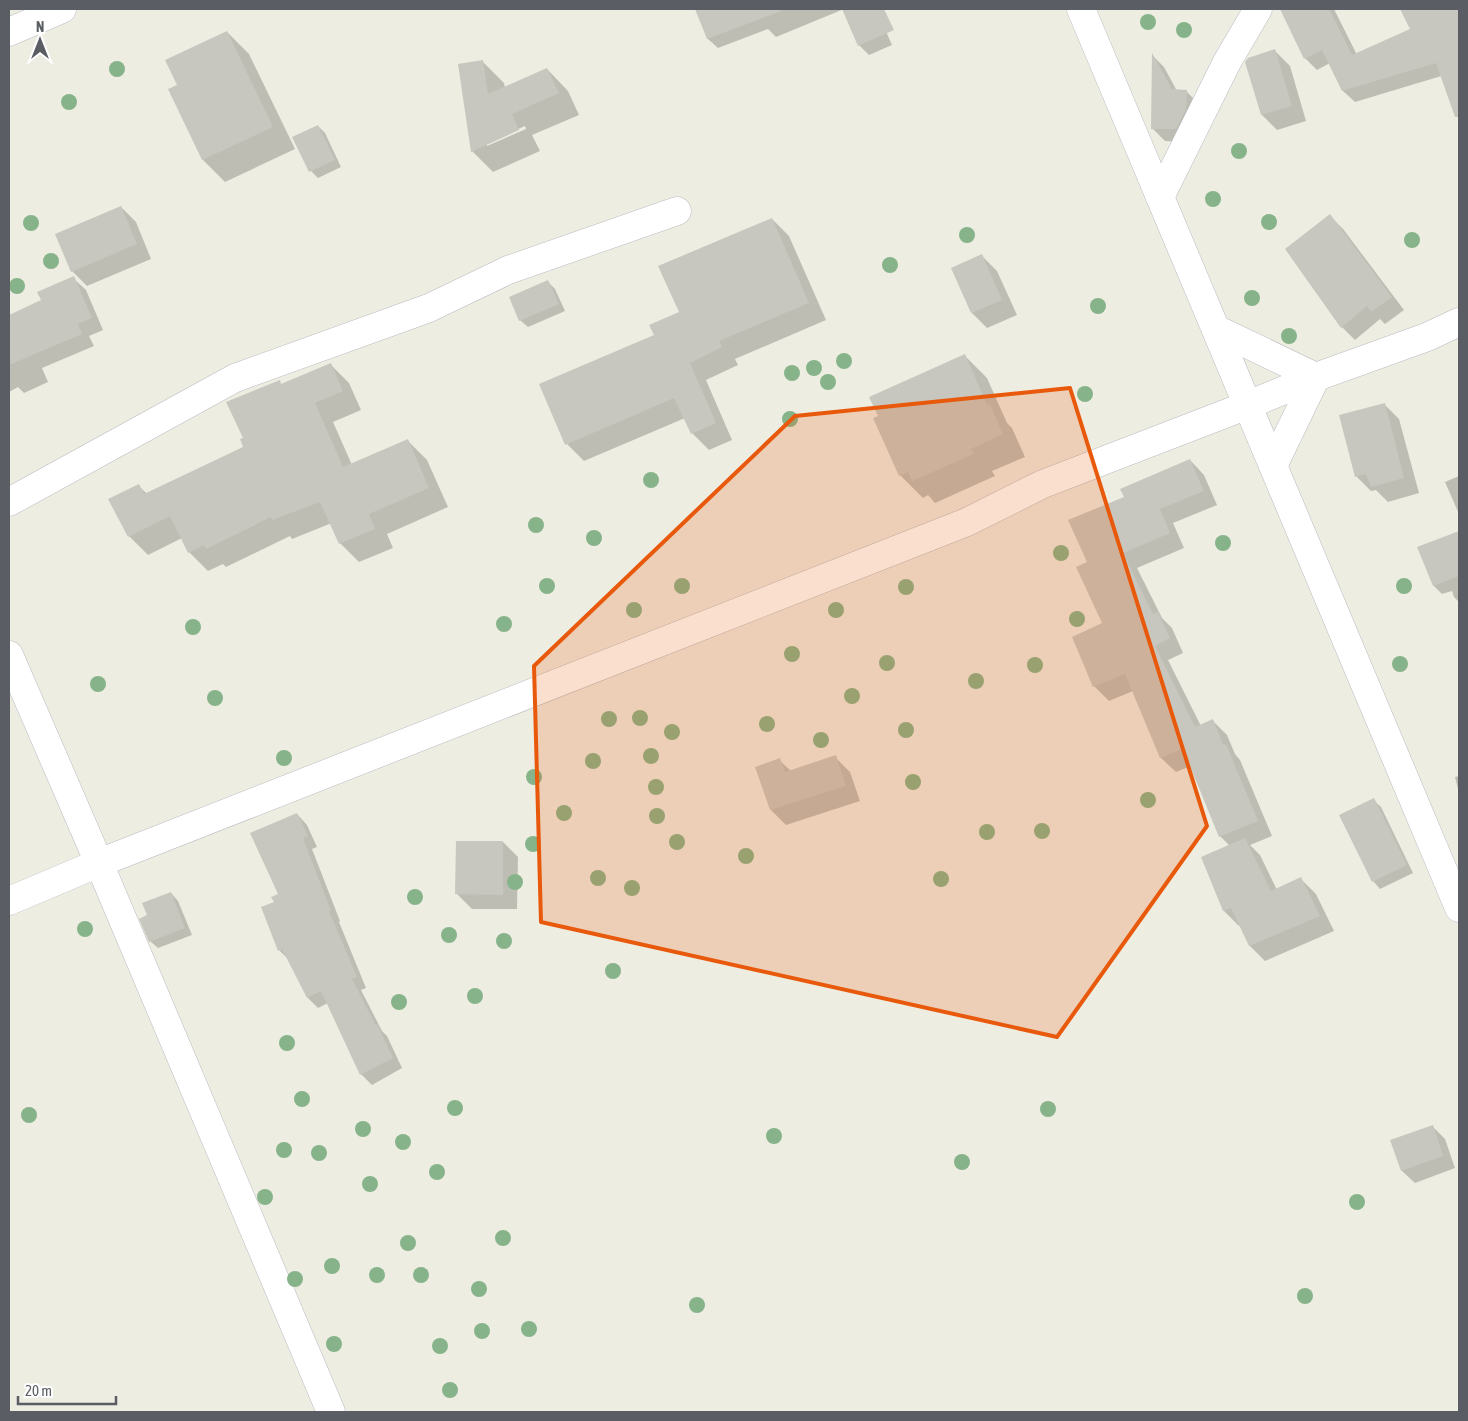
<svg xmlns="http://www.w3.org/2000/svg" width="1468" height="1421" font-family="'Asap Condensed',sans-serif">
  <rect width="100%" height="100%" fill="#eeede2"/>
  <g fill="#0003" fill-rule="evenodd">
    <polygon points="699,9 876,9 892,45 869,55 859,45 844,9 776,37 768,29 718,48 708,39 697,10"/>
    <polygon points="1291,9 1334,9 1357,55 1412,29 1408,22 1459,19 1459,75 1450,76 1448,74 1355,102 1343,91 1330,63 1317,70 1305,58 1283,13"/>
    <polygon points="227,32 249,54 295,149 225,182 203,160 169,90 179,85"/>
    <polygon points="1275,51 1290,66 1306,121 1277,130 1262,115 1246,62"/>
    <polygon points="1153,56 1164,67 1177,91 1186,91 1199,104 1189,142 1165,141 1152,128"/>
    <path d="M 483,62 L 504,83 L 505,88 L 547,69 L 568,91 L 579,115 L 532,135 L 540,151 L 493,172 L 472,151 ZM 525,126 L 526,129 L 487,146 L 487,143 Z"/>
    <polygon points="318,126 325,133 341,167 318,178 311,171"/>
    <polygon points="121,207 136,222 151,259 87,286 72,271"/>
    <polygon points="1330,216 1343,229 1404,310 1385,324 1380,319 1355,340 1342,327 1287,249"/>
    <polygon points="772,219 789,236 826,320 735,359 738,365 706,380 732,440 709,450 692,433 685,418 584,461 567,444 655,336 681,313"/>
    <polygon points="982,256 997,271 1017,315 987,328 972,313"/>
    <polygon points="73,278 86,290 103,330 89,336 94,346 42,368 48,382 24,393 18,387 9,392 9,316 43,301"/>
    <polygon points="548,282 555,289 565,311 528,327 520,320"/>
    <polygon points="965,356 987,378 1007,423 1012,428 1025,457 992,471 995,476 935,503 928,495 923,498 900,475"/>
    <polygon points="330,364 349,383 361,410 333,422 352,465 408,441 427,460 448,507 387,534 393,548 359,562 340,543 332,523 292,539 290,536 226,567 223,564 208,571 189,552 182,538 148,555 129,536 138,485 147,494 244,448 244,439 279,382 282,385"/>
    <polygon points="1384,404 1399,419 1419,493 1388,502 1376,490 1371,491 1356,476"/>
    <polygon points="1190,460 1204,475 1217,505 1173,523 1184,548 1137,568 1162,618 1172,628 1183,653 1168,660 1201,726 1213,721 1227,735 1235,754 1240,760 1272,836 1250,845 1260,855 1277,890 1301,879 1316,894 1334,931 1265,961 1250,946 1240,925 1239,926 1224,911 1202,858 1230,846 1220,836 1191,766 1176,772 1161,758 1133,691 1109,701 1094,686 1104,624 1089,563 1125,497"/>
    <polygon points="1459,476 1459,514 1445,482"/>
    <polygon points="1459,532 1459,602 1454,597 1452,591 1442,594 1434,586 1418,547"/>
    <polygon points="835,757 850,772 860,801 786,825 771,810 779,760 791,771"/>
    <polygon points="1459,776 1459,793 1455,777"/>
    <polygon points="1373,800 1381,807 1413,873 1380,889 1373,881"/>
    <polygon points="297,814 307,825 317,847 312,849 340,921 339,922 366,988 361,990 382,1031 387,1036 402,1068 372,1085 361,1074 328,1003 318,1008 308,998 289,960 279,950 275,903 280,895"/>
    <polygon points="503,842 518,857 517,909 472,909 457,894"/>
    <polygon points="171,893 178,901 192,935 158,948 150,941 149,916"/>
    <polygon points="1432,1126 1445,1139 1455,1168 1415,1183 1402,1171 1392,1141"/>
  </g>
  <g fill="#c8c7bf">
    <polygon points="695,9 780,9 781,11 707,39"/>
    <polygon points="842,9 884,9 894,30 858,46"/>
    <polygon points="1280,9 1329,9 1352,55 1410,29 1400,9 1459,9 1459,117 1455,117 1436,63 1342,91 1322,50 1304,59"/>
    <polygon points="227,31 273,127 202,160 168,89 177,85 165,60"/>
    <polygon points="1275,49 1292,106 1261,115 1245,62 1248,58"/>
    <polygon points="1152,53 1172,89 1187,90 1186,109 1176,129 1151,129"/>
    <polygon points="483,60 488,94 547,68 559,93 512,114 519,130 471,152 458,64"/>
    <polygon points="318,125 335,160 309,172 292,137"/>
    <polygon points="121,206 137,244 71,272 55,234"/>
    <polygon points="1330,214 1392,297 1371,312 1367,306 1341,328 1285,249"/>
    <polygon points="772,218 809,303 719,341 722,347 690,363 716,423 691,434 674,398 565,445 539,384 654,335 649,325 679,312 658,266"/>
    <polygon points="982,254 1002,300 971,313 951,268"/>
    <polygon points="74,276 92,318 78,324 82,334 9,365 9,315 41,300 37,292"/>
    <polygon points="548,280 559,304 519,321 509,297"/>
    <polygon points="965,354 987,405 990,404 1003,434 971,449 974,454 912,481 908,472 899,476 873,418 878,416 869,397"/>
    <polygon points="331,363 343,391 315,403 343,467 408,439 429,488 369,514 375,529 339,544 320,502 272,520 271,517 206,549 204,545 188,553 170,516 128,537 108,499 139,484 144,494 243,447 240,439 243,438 226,402 280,380 281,384"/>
    <polygon points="1385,403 1404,478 1371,487 1366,474 1355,477 1339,415"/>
    <polygon points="1190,459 1204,491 1160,509 1170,533 1123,553 1153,614 1158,612 1170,638 1155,646 1195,727 1213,719 1223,745 1226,744 1258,821 1219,837 1183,749 1160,758 1125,674 1093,687 1072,637 1102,623 1076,567 1087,562 1068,520 1124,497 1120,489"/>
    <polygon points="1459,531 1459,576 1433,586 1417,547"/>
    <polygon points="836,755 846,786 770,810 755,767 780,758 785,772"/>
    <polygon points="1374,798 1407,865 1372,882 1339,815"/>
    <polygon points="297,813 308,836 303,838 331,911 329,911 357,977 352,979 375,1024 377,1024 393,1058 360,1075 321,991 307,998 282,949 278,951 261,907 274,902 271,897 278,894 250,833"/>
    <polygon points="1245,838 1271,891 1301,877 1320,916 1249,946 1231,908 1223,911 1201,857"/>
    <polygon points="456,841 503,841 503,895 455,894"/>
    <polygon points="171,892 185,928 149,942 139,919 147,915 142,903"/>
    <polygon points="1433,1125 1443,1156 1401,1171 1390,1140"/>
  </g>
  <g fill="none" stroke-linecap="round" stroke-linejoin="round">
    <g stroke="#babbc1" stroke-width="29">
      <g id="minor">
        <polyline points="1081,9 1459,908"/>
        <polyline points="9,32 62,9"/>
        <polyline points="1160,197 1227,62 1258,9"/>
        <polyline points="1216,329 1316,377"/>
        <polyline points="1273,466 1316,377"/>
        <polyline points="9,502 235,378 429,308 508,270 677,211"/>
        <polyline points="9,655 99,863 331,1412"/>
        <polyline points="9,901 99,863 967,522 1043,484 1248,405 1316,377 1427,337 1459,322"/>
      </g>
    </g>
    <use href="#minor" stroke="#fff" stroke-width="28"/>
  </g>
  <g fill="#87b38a">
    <circle cx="1148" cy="22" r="8"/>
    <circle cx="1184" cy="30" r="8"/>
    <circle cx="117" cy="69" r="8"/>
    <circle cx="69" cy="102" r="8"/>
    <circle cx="1239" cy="151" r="8"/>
    <circle cx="1213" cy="199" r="8"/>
    <circle cx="1269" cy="222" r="8"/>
    <circle cx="31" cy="223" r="8"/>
    <circle cx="967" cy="235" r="8"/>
    <circle cx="1412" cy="240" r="8"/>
    <circle cx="51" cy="261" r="8"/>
    <circle cx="890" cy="265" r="8"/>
    <circle cx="17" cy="286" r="8"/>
    <circle cx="1252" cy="298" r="8"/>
    <circle cx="1098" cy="306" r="8"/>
    <circle cx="1289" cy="336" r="8"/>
    <circle cx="844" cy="361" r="8"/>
    <circle cx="814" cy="368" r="8"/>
    <circle cx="792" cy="373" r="8"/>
    <circle cx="828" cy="382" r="8"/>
    <circle cx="1085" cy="394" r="8"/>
    <circle cx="790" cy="419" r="8"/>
    <circle cx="651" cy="480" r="8"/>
    <circle cx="536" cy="525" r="8"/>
    <circle cx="594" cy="538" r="8"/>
    <circle cx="1223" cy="543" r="8"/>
    <circle cx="1061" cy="553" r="8"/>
    <circle cx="547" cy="586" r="8"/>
    <circle cx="682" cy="586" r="8"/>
    <circle cx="1404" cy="586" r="8"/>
    <circle cx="906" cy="587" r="8"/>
    <circle cx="634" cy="610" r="8"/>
    <circle cx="836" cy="610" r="8"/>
    <circle cx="1077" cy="619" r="8"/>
    <circle cx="504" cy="624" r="8"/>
    <circle cx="193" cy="627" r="8"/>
    <circle cx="792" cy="654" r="8"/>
    <circle cx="887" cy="663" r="8"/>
    <circle cx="1400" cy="664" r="8"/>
    <circle cx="1035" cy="665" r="8"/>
    <circle cx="976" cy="681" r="8"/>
    <circle cx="98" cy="684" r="8"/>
    <circle cx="852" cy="696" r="8"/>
    <circle cx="215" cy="698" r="8"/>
    <circle cx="640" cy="718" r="8"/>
    <circle cx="609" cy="719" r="8"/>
    <circle cx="767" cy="724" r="8"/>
    <circle cx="906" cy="730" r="8"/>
    <circle cx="672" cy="732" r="8"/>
    <circle cx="821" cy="740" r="8"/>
    <circle cx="651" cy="756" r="8"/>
    <circle cx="284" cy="758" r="8"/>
    <circle cx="593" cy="761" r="8"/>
    <circle cx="534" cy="777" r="8"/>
    <circle cx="913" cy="782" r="8"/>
    <circle cx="656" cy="787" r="8"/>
    <circle cx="1148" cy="800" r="8"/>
    <circle cx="564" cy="813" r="8"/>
    <circle cx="657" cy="816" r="8"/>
    <circle cx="1042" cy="831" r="8"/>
    <circle cx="987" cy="832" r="8"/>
    <circle cx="677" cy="842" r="8"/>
    <circle cx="533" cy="844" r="8"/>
    <circle cx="746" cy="856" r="8"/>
    <circle cx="598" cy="878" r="8"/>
    <circle cx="941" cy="879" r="8"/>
    <circle cx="515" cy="882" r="8"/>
    <circle cx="632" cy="888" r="8"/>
    <circle cx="415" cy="897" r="8"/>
    <circle cx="85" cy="929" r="8"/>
    <circle cx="449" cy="935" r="8"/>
    <circle cx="504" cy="941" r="8"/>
    <circle cx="613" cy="971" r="8"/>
    <circle cx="475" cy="996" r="8"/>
    <circle cx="399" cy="1002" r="8"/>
    <circle cx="287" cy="1043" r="8"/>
    <circle cx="302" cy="1099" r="8"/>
    <circle cx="455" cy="1108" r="8"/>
    <circle cx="1048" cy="1109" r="8"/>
    <circle cx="29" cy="1115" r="8"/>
    <circle cx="363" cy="1129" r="8"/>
    <circle cx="774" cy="1136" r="8"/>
    <circle cx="403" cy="1142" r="8"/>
    <circle cx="284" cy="1150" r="8"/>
    <circle cx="319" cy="1153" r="8"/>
    <circle cx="962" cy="1162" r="8"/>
    <circle cx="437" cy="1172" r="8"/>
    <circle cx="370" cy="1184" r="8"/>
    <circle cx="265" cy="1197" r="8"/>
    <circle cx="1357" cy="1202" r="8"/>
    <circle cx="503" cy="1238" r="8"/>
    <circle cx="408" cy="1243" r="8"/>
    <circle cx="332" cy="1266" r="8"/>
    <circle cx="377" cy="1275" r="8"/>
    <circle cx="421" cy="1275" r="8"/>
    <circle cx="295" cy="1279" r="8"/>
    <circle cx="479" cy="1289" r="8"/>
    <circle cx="1305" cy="1296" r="8"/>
    <circle cx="697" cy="1305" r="8"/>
    <circle cx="529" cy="1329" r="8"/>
    <circle cx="482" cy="1331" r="8"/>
    <circle cx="334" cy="1344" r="8"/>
    <circle cx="440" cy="1346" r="8"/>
    <circle cx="450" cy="1390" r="8"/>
  </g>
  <path fill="#e8590c" fill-opacity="0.2" stroke="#e8590c" stroke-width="4" stroke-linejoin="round" d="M 1070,388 L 1207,826 L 1057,1037 L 541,922 L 534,666 L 795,416 Z"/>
  <rect width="1468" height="1421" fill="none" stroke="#5a5d63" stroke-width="20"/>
  <g transform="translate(40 40)" stroke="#ffffff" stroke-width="4" paint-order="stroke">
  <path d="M0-4L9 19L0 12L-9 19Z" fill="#5a5d63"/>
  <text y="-8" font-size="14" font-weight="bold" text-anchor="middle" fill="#5a5d63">N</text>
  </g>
  <path d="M18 1396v8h98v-8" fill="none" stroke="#5a5d63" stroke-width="2.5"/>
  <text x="25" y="1396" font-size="15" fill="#5a5d63" stroke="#ffffff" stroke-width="4" paint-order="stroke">20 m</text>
</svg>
